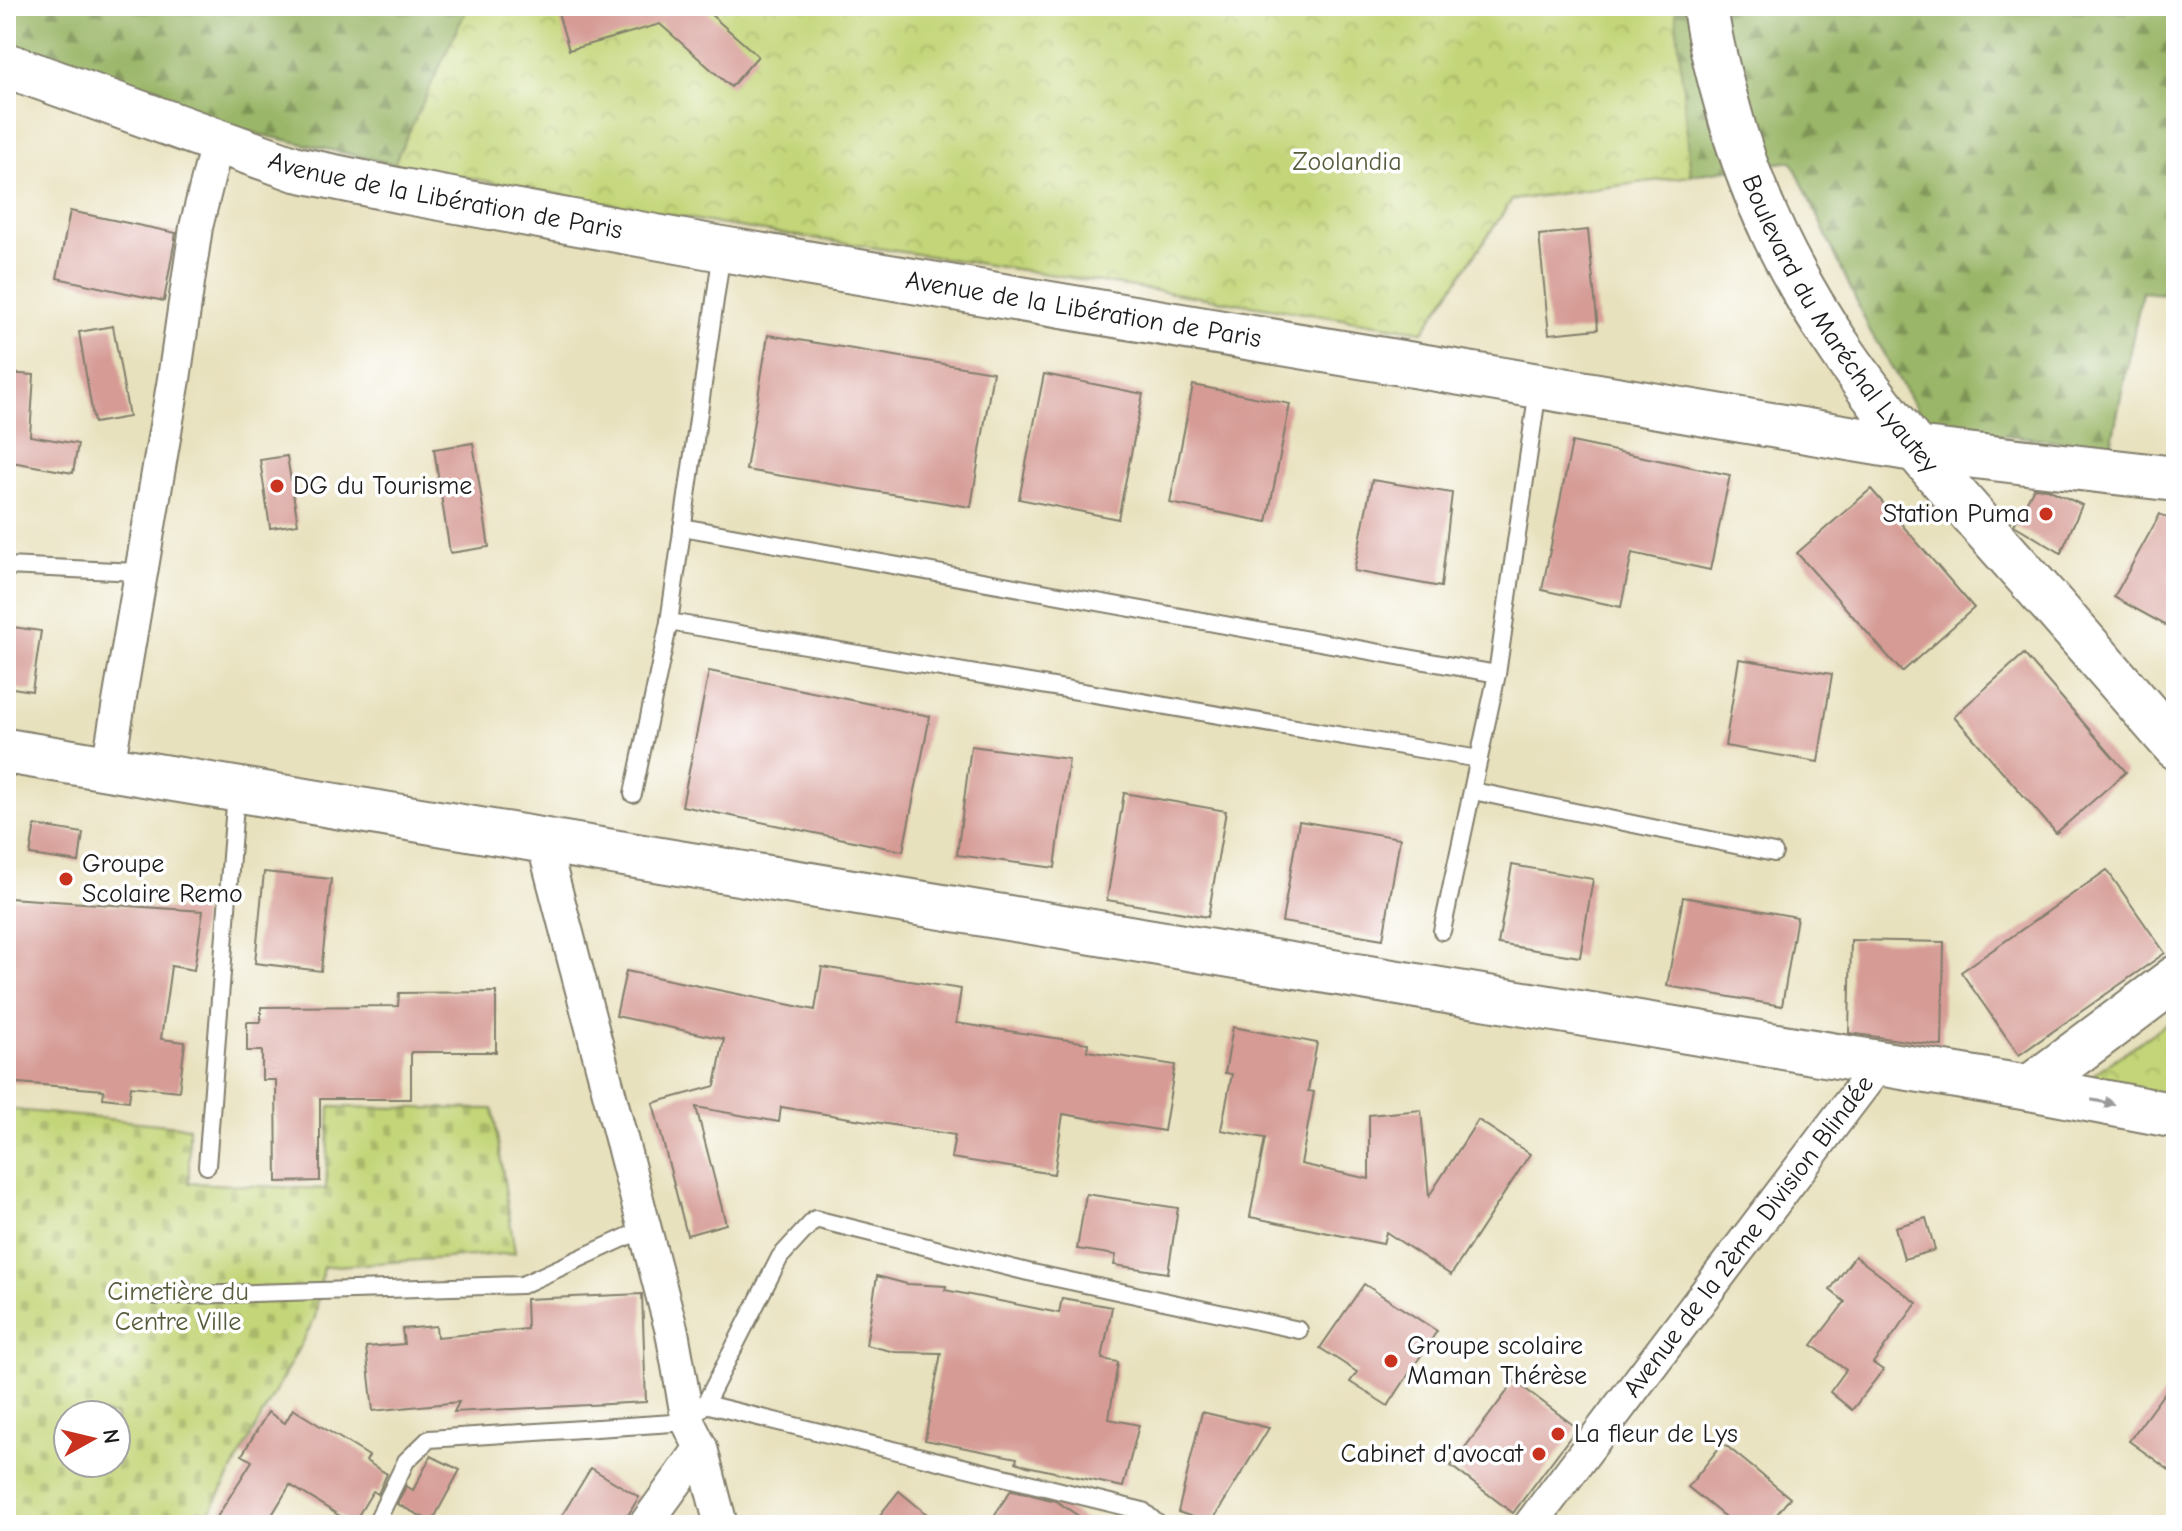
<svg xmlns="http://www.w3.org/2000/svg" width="2182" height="1531" font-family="'Comic Neue',sans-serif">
  <defs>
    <pattern id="forest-firs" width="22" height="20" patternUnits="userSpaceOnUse" patternTransform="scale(2)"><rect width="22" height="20" fill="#9ab668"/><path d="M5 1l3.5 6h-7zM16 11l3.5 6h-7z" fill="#7d9355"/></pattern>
    <pattern id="cemetery-stones" width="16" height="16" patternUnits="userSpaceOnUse" patternTransform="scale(2)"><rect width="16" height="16" fill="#c3d578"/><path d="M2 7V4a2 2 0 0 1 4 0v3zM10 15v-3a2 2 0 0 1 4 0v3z" fill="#a7b667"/></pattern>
    <pattern id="park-crowns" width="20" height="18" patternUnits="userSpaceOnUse" patternTransform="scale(2)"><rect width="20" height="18" fill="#c3d578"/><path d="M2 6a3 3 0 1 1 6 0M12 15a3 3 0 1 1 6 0" fill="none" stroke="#a7b667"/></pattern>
  </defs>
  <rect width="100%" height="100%" fill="#fff"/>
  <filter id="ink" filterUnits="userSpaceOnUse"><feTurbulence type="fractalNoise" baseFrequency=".0125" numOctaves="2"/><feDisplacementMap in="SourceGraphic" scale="16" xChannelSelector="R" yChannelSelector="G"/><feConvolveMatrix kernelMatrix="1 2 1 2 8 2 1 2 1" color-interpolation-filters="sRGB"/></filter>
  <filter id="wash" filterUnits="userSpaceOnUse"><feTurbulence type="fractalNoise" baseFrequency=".006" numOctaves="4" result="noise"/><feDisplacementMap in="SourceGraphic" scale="32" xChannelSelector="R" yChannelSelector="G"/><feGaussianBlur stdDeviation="1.8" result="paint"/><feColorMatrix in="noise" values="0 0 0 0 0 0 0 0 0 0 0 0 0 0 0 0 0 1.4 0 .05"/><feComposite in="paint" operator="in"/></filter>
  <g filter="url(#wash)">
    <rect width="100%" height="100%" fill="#e8e1bd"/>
    <polygon fill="url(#forest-firs)" stroke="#5b6942" stroke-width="2" points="6,6 2176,6 2176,295 2142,292 2111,446 1927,427 1870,331 1792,161 1512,200 1423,331 719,224 394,164 236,129 6,45"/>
    <path fill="url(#cemetery-stones)" stroke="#70784a" stroke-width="2" fill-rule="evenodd" d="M 330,1107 L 493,1109 L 515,1253 L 323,1267 L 315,1318 L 203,1525 L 6,1525 L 6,1109 L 189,1127 L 189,1183 L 326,1189 ZM 68,1415 L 116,1415 L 116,1463 L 68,1463 Z"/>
    <g fill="url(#park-crowns)" stroke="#70784a" stroke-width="2">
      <polygon points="468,6 1675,6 1691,176 1512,200 1423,331 719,224 394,164"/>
      <polygon points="2176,1017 2176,1106 2094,1091 2095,1073"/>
    </g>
    <g id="blocks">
      <g fill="#d69b95">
        <polygon points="556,6 701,6 758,56 731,87 660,24 569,50"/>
        <polygon points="70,211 176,233 164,301 57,278"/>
        <polygon points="1588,230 1598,329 1549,334 1539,235"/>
        <polygon points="113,326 129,417 94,423 79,332"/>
        <polygon points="768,335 993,372 971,507 746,470"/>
        <polygon points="6,373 34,375 30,436 78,444 73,473 6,461 11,418 6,418"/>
        <polygon points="1044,374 1143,394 1118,519 1019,499"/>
        <polygon points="1193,385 1290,404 1267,522 1170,503"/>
        <polygon points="1572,442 1730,475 1710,570 1632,553 1621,607 1542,590"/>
        <polygon points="473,443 489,547 450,553 434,449"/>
        <polygon points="287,456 298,524 270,528 260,460"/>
        <polygon points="1372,480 1452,493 1441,587 1354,571"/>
        <polygon points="2034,488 2048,489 2082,505 2061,553 2014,525"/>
        <polygon points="1871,489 1974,608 1902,672 1797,553"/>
        <polygon points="2160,514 2176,523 2176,631 2114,597"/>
        <polygon points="6,626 41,631 32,691 6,687"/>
        <polygon points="2024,654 2126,772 2056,833 1954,716"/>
        <polygon points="1739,659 1832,674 1818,762 1725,746"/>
        <polygon points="709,671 930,716 903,851 682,806"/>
        <polygon points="971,746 1069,759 1055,868 957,855"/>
        <polygon points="1124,793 1226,811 1208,917 1107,900"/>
        <polygon points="1299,821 1400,838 1383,939 1282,922"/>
        <polygon points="35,825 83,833 79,862 30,855"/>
        <polygon points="1512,865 1593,879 1580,957 1498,944"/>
        <polygon points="2107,870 2165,953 2019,1055 1961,972"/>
        <polygon points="264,872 331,879 321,971 255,963"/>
        <polygon points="1683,897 1797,917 1782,1006 1667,986"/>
        <polygon points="9,898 203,911 194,970 171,966 161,1039 185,1042 179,1091 131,1086 129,1101 103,1098 104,1090 6,1082 11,1004 6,1004"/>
        <polygon points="1851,940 1944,942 1942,1046 1849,1033"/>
        <polygon points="822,967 961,989 956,1023 1088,1043 1087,1051 1175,1065 1164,1131 1063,1114 1054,1174 951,1158 955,1135 781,1107 779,1122 696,1107 726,1224 687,1235 653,1103 715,1086 724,1039 616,1016 626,971 815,1010"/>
        <polygon points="496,992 496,1052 411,1052 411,1099 320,1099 320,1181 277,1182 276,1080 262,1080 262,1051 247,1051 247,1022 261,1022 261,1007 398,1006 399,993"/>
        <polygon points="1233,1027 1317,1043 1308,1091 1314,1092 1301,1164 1369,1179 1369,1115 1421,1110 1429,1196 1478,1120 1530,1154 1451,1275 1386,1232 1383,1244 1250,1217 1265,1138 1221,1130 1232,1074 1225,1073"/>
        <polygon points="1086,1194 1178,1208 1168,1273 1114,1265 1116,1255 1077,1249"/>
        <polygon points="1926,1218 1935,1250 1904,1259 1895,1227"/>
        <polygon points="1855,1256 1917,1303 1873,1363 1883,1370 1852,1410 1830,1392 1846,1370 1812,1345 1845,1302 1830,1290"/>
        <polygon points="877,1276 907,1284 946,1286 945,1290 1059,1313 1062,1298 1112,1307 1102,1359 1118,1362 1109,1419 1139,1425 1123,1487 1027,1466 1016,1462 1017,1458 925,1440 941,1353 895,1352 866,1345"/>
        <polygon points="1364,1284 1437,1331 1388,1406 1350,1382 1357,1372 1320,1348"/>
        <polygon points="642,1294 646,1402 454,1412 459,1402 373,1411 366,1347 404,1344 402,1329 436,1326 437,1337 527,1329 526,1299"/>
        <polygon points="2176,1377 2176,1475 2129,1441"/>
        <polygon points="1515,1381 1577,1428 1513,1513 1451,1466"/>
        <polygon points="293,1409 369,1456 366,1461 387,1474 378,1494 373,1491 353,1524 290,1485 266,1525 212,1525 252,1461 242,1455 268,1412 285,1423"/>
        <polygon points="1202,1412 1269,1428 1211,1523 1178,1512"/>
        <polygon points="1723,1443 1790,1498 1768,1525 1735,1525 1688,1487"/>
        <polygon points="431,1456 460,1470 432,1522 397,1504 406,1486 413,1490"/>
        <polygon points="591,1468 639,1497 622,1525 556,1525"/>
        <polygon points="1011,1490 1056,1501 1092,1525 988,1525"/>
        <polygon points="899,1491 940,1525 872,1525"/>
      </g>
    </g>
  </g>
  <g filter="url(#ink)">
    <use href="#blocks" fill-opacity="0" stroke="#827e6c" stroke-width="2"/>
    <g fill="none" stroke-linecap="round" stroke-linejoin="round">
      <g stroke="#827e6c" stroke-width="20">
        <g id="lane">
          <polyline points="682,527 1497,674"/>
          <polyline points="6,566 138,572"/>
          <polyline points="669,622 1479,759"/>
          <polyline points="1473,791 1774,853"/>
          <polyline points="633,794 669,622 722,251"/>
          <polyline points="1442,931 1497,674 1538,389"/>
          <polyline points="207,1166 236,792"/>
          <polyline points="155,1296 522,1285 646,1228"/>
          <polyline points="705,1404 1143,1511 1159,1525"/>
          <polyline points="375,1525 406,1461 429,1439 688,1422 705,1404 780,1257 815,1219 1028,1272 1299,1330"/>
        </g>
      </g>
      <g stroke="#827e6c" stroke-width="36">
        <g id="street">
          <polyline points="108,767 174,379 196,227 217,143"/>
          <polyline points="543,842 672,1332 688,1422 701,1448 721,1525"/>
          <polyline points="645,1525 701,1448"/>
          <path id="s1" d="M 1530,1525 L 1879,1064"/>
        </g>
      </g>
      <g stroke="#827e6c" stroke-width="48">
        <g id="secondary">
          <path id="s2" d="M 1705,6 C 1709,39 1717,69 1726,101 C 1776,297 1893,426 2024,573 C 2075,630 2125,689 2176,747"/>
          <path id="s3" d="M 6,65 L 296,169 L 402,191 L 722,249 L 1914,449 L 2176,479"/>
          <polyline points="6,751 2029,1088 2176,978"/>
          <polyline points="2029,1088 2176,1116"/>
        </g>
      </g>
      <use href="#lane" stroke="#fff" stroke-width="16"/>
      <use href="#street" stroke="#fff" stroke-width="32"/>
      <use href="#secondary" stroke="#fff" stroke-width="44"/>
    </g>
    <defs><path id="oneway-solid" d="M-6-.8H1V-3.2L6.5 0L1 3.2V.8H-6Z" transform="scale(2)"/></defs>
    <use fill="#999" href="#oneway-solid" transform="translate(2103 1102) rotate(11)"/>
  </g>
  <g fill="#c8321e" stroke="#fff" stroke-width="3">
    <circle cx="277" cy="486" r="8"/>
    <circle cx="2046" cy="514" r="8"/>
    <circle cx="66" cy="879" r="8"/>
    <circle cx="1391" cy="1361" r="8"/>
    <circle cx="1558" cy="1434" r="8"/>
    <circle cx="1539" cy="1454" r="8"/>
  </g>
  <g text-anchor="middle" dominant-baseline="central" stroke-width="7" stroke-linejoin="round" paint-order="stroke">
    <g font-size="26" fill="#565d3c" stroke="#fff">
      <text x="1347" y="162">Zoolandia</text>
      <text x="178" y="1292">Cimetière du<tspan x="178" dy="30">Centre Ville</tspan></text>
    </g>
    <g font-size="26" fill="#1c1c1c" stroke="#fff">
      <text stroke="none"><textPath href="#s3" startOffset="460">Avenue de la Libération de Paris</textPath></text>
      <text stroke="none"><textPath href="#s3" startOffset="1108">Avenue de la Libération de Paris</textPath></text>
      <text stroke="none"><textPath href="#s2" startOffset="350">Boulevard du Maréchal Lyautey</textPath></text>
      <text stroke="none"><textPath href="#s1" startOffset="362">Avenue de la 2ème Division Blindée</textPath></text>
    </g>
    <g font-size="26" fill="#1c1c1c" stroke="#fff" text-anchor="start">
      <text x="293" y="486">DG du Tourisme</text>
      <text x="2030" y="514" text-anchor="end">Station Puma</text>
      <text x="82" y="864">Groupe<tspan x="82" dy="30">Scolaire Remo</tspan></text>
      <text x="1407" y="1346">Groupe scolaire<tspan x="1407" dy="30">Maman Thérèse</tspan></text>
      <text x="1574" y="1434">La fleur de Lys</text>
      <text x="1523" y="1454" text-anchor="end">Cabinet d'avocat</text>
    </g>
  </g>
  <rect width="2182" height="1531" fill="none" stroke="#fff" stroke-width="32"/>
  <g transform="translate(92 1439) rotate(82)"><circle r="38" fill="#ffffff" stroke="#a4a4a4" stroke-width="2"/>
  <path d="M0-6L14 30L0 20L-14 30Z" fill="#c8321e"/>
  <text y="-12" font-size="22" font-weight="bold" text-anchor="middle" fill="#1c1c1c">N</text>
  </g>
</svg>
